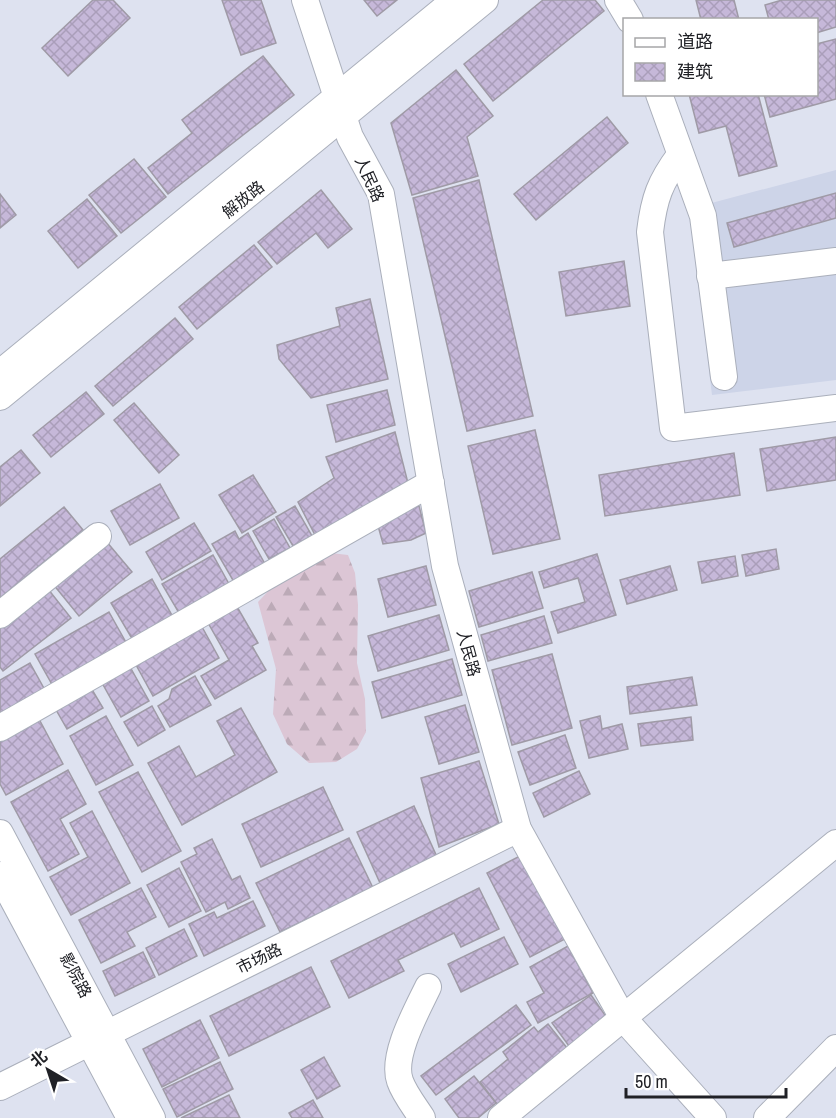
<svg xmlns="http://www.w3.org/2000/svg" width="836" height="1118" font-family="'Archivo Narrow','Noto Sans SC',sans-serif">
  <defs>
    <pattern id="forest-firs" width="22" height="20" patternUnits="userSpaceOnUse" patternTransform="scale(1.5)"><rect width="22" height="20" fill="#dcc6d5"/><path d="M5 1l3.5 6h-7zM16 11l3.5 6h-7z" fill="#bcaab7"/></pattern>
    <pattern id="building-cross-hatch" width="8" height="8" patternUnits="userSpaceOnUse" patternTransform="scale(1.5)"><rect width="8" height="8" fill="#c6b8d9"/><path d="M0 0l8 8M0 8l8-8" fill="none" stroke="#aa9eba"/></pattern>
  </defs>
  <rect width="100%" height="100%" fill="#dee2f0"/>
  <polygon fill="#cdd4e8" points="836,170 836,380 712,395 689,209"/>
  <polygon fill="url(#forest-firs)" points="331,553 348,555 355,573 358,605 357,663 365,699 366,732 357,749 336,762 309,763 287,744 273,714 276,669 258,602 273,586"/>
  <g fill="url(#building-cross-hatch)" stroke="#9f9aa6" stroke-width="1.5">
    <polygon points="93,0 113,0 130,18 68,76 42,48"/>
    <polygon points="222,0 261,0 276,43 241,55"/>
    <polygon points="364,0 397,0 377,16"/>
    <polygon points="543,0 595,0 604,11 493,101 464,64"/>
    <polygon points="696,0 734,0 739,20 701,20"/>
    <polygon points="782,0 836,0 836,27 816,33 816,20 769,20 765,5"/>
    <polygon points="836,39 836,99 770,117 764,94 816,94 816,44"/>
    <polygon points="263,56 294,95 168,194 148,168 192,133 182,120"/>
    <polygon points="456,70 493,116 467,137 478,176 412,195 391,123"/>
    <polygon points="689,94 758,94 777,166 739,176 726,126 699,133"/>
    <polygon points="607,117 628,143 536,220 514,194"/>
    <polygon points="134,159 166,197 121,233 89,195"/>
    <polygon points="479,180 533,416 467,431 413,198"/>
    <polygon points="321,190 352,229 328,248 316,233 277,264 258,242"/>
    <polygon points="836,193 836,218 734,247 727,223"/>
    <polygon points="0,194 16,215 0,228"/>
    <polygon points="87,199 117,236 78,268 48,231"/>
    <polygon points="254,245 272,267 197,329 179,307"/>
    <polygon points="624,261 630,306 566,316 559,272"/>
    <polygon points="370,299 388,379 311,398 279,359 277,345 340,326 336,308"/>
    <polygon points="175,318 193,339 113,406 95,386"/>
    <polygon points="387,390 395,425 336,442 327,405"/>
    <polygon points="86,392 104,414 51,457 33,435"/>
    <polygon points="134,403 179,455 159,473 114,420"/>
    <polygon points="535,430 560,539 493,554 468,446"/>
    <polygon points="395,432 409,487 315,535 298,502 334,478 326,457"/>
    <polygon points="836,437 836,480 767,491 760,449"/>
    <polygon points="21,450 40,473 0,506 0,467"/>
    <polygon points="734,453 740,495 605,516 599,475"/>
    <polygon points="253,475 276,512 242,533 219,495"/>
    <polygon points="160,484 179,518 130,545 111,511"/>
    <polygon points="295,506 312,536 293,546 276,517"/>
    <polygon points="419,506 426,533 411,540 383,544 377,522 404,507"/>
    <polygon points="64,507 83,530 0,598 0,559"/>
    <polygon points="274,519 290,548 269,559 253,531"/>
    <polygon points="194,523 211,551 162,580 146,552"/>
    <polygon points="235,531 239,539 248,533 265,564 234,582 212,544"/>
    <polygon points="106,541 132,572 79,616 53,584"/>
    <polygon points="776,549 779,569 746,576 742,555"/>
    <polygon points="597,554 616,615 558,633 551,612 585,602 578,578 544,588 539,572"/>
    <polygon points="213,555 229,584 179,613 162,584"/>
    <polygon points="735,556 738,576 702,583 698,562"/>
    <polygon points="426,566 436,605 388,617 378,579"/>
    <polygon points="670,566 677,590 627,604 620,580"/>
    <polygon points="532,572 543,608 479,627 469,591"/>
    <polygon points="152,579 174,619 134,642 111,603"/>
    <polygon points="48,589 71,618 3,671 0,667 0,627"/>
    <polygon points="236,605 258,643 252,646 266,670 215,699 201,676 229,660 207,621"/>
    <polygon points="109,612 128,646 54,688 35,654"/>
    <polygon points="439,615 449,650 378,671 368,636"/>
    <polygon points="544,616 552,643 488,661 481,635"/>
    <polygon points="201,625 219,658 153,696 135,663"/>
    <polygon points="552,654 572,728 512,745 492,670"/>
    <polygon points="452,659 462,695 382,718 372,682"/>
    <polygon points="30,663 46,692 0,716 0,680"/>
    <polygon points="129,665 149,701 121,717 101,681"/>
    <polygon points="195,676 211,705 170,727 158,706 169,699 172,689"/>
    <polygon points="692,677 697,705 630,714 627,687"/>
    <polygon points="91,688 103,708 67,729 55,708"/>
    <polygon points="465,705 479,752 439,764 425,717"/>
    <polygon points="152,706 165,730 138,746 124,722"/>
    <polygon points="241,708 277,772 182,825 148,763 179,746 196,777 235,755 217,721"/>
    <polygon points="106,716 133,765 96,785 70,736"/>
    <polygon points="600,716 602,729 622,724 628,749 589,758 580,721"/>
    <polygon points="691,717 693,740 641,746 638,724"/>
    <polygon points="39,719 63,764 6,795 0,784 0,741"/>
    <polygon points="565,735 576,768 530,785 518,752"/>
    <polygon points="479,761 499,824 439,847 421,778"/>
    <polygon points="68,770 86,804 60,819 79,854 48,871 11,802"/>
    <polygon points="579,771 590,794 544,817 533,793"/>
    <polygon points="138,772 181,851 142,872 99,792"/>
    <polygon points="323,787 343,830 261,867 242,824"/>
    <polygon points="414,806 437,857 380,883 357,832"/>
    <polygon points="92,811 130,883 71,915 50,877 88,857 70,823"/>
    <polygon points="349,838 373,888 280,932 256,883"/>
    <polygon points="212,839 232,880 240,876 250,898 228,909 225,902 206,912 181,862 197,854 194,848"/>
    <polygon points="522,855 565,939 530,957 487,873"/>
    <polygon points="179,868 201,911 169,927 147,885"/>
    <polygon points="141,888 156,917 127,932 135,946 101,963 79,920"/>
    <polygon points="479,888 499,929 461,947 454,933 398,960 404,971 349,998 331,961"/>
    <polygon points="253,901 265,926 204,956 189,924 214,912 217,918"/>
    <polygon points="184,929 197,956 159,975 146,948"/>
    <polygon points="504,937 518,964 461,992 448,964"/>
    <polygon points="568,946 593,993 538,1023 527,1002 544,993 530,967"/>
    <polygon points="143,952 155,977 115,996 103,971"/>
    <polygon points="311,967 330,1007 229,1056 210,1016"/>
    <polygon points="591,995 607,1018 569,1046 552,1023"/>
    <polygon points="516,1005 531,1025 436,1095 421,1076"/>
    <polygon points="200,1020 219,1058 162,1087 143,1049"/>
    <polygon points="548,1024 567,1048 497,1104 480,1082 508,1059 503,1052 534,1027 538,1032"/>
    <polygon points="324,1057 340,1086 317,1099 301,1070"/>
    <polygon points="220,1062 233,1089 177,1117 163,1089"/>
    <polygon points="474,1076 496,1103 478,1118 459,1118 445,1099"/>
    <polygon points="229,1095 240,1118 181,1118"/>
    <polygon points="313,1100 323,1118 292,1118 289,1113"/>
  </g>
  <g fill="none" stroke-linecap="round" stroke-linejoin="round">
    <g stroke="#aaafbb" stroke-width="28">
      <g id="minor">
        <polyline points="305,0 350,137 381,194 445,566 518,829 623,1018 713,1118"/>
        <polyline points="618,0 630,20"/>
        <polyline points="659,94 703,216 724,377"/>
        <path d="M 680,155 C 660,182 654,198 650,232 L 673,428 L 836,408"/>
        <polyline points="710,276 836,261"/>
        <polyline points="0,373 455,0"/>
        <polyline points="0,397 485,0"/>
        <polyline points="0,615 98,536"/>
        <polyline points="0,728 431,483"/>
        <polyline points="0,833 152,1118"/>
        <polyline points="0,875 130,1118"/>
        <polyline points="0,1087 518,829"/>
        <path d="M 422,1118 C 415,1107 404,1093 400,1081 C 391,1056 417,1010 428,987"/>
        <polyline points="501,1118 836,843"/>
        <polyline points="767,1118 836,1048"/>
      </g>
    </g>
    <use href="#minor" stroke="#fff" stroke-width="26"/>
  </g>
  <g text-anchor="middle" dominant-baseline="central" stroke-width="5" stroke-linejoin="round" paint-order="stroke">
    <g font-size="16" fill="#202126" stroke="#fff">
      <text transform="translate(370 179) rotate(66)">人民路</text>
      <text transform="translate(243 199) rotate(-39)">解放路</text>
      <text transform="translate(469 653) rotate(75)">人民路</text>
      <text transform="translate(259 958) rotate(-26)">市场路</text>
      <text transform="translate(76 975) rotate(62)">影院路</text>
    </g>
  </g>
  <rect x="623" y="18" width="195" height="78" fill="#ffffff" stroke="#a6a6a8" stroke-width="1.5"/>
  <rect x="635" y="38" width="30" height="9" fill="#ffffff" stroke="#a6a6a8" stroke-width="1.5"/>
  <text x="677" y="48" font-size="18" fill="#202126">道路</text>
  <rect x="635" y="63" width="30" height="18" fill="url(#building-cross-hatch)" stroke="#a6a6a8" stroke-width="1.5"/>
  <text x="677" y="78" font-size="18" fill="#202126">建筑</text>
  <g transform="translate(48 1070) rotate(321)" stroke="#ffffff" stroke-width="4.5" paint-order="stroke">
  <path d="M0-4.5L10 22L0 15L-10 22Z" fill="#202126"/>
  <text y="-9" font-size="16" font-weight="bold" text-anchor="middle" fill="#202126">北</text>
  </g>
  <path d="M626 1088v9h160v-9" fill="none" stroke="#202126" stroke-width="3"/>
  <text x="635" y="1088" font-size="18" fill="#202126" stroke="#ffffff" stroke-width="4.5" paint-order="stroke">50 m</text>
</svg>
